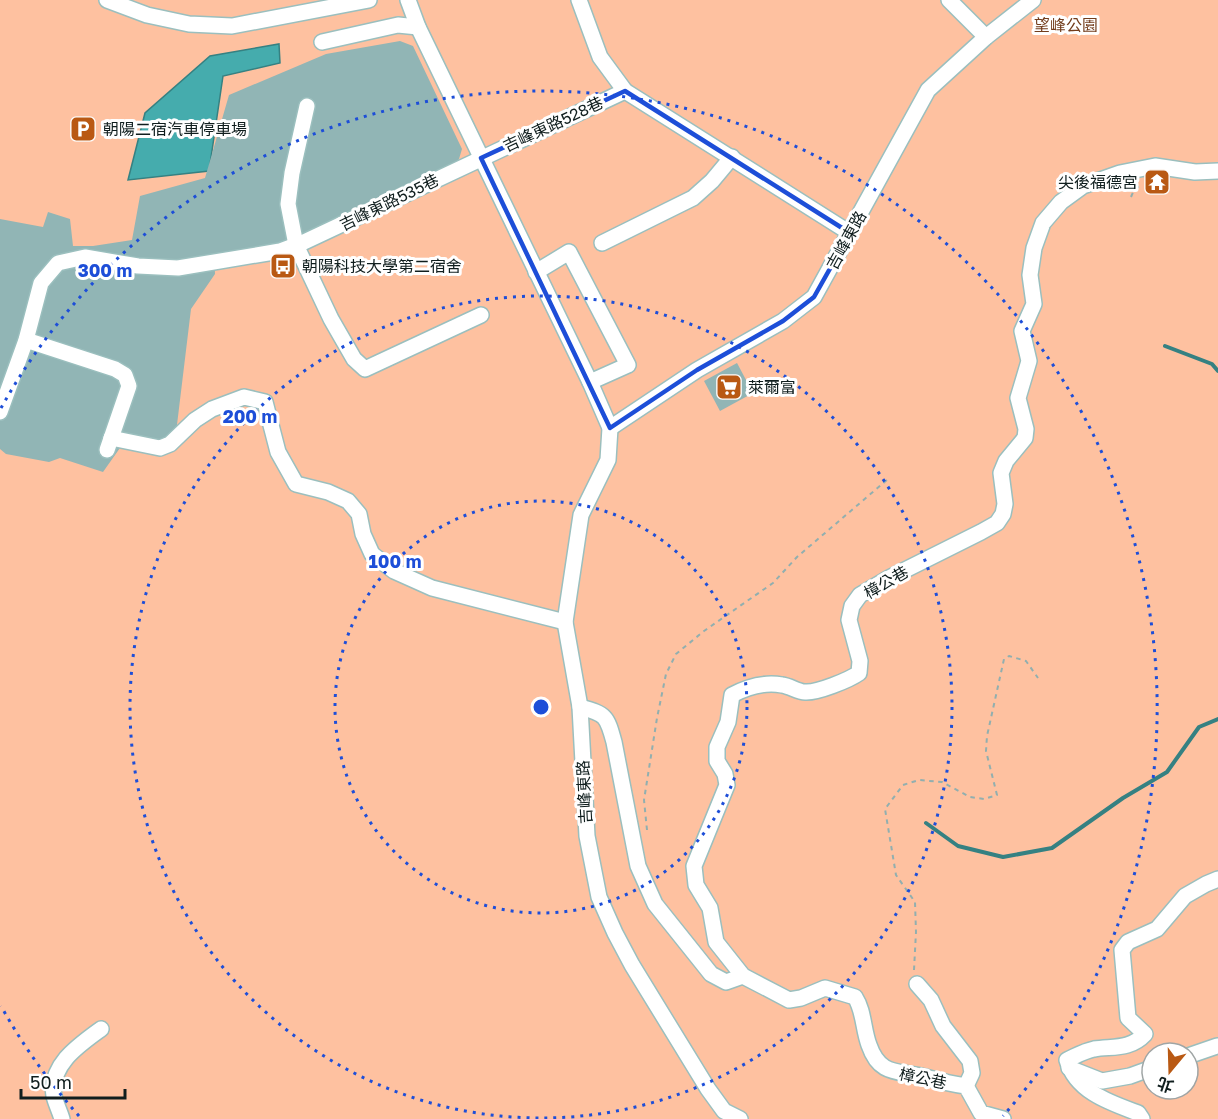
<svg xmlns="http://www.w3.org/2000/svg" width="1218" height="1119" font-family="'Golos Text','Noto Sans TC',sans-serif">
  <rect width="100%" height="100%" fill="#d0f5f5"/>
  <path fill="#fec1a0" fill-rule="evenodd" d="M 0,0 L 1218,0 L 1218,1119 L 0,1119 ZM 1152,1053 L 1188,1053 L 1188,1089 L 1152,1089 Z"/>
  <polygon fill="#45acad" stroke="#358182" stroke-width="1.5" points="279,44 280,63 223,76 209,171 128,180 145,113 210,56"/>
  <g fill="none" stroke-linecap="round" stroke-linejoin="round">
    <g stroke="#358182" stroke-width="4">
      <polyline points="1165,346 1212,364 1218,371"/>
      <polyline points="926,823 958,846 1003,857 1052,848 1123,798 1167,772 1199,727 1218,719"/>
    </g>
  </g>
  <g fill="#91b5b5">
    <polygon points="400,41 413,46 462,149 459,159 455,164 279,245 214,255 215,274 191,309 176,433 158,446 127,438 103,472 60,458 49,462 6,454 0,449 0,219 43,227 48,212 70,219 73,246 93,246 132,240 140,196 205,178 229,95 326,54"/>
    <polygon points="1145,173 1170,175 1166,193 1146,191"/>
    <polygon points="737,363 753,393 720,411 704,381"/>
  </g>
  <g fill="none" stroke-linecap="round" stroke-linejoin="round">
    <g stroke="#9bbfbe" stroke-width="18">
      <g id="minor">
        <polyline points="107,0 147,15 189,24 232,26 369,0"/>
        <polyline points="408,0 418,27 590,382 610,428 608,460 581,515 565,622 580,707 587,836 599,897 615,933 632,965 708,1089 724,1111 740,1119"/>
        <polyline points="579,0 600,57 625,91 850,233"/>
        <polyline points="949,0 986,37"/>
        <polyline points="322,42 398,25 418,27"/>
        <polyline points="307,106 292,173 288,204 296,245 331,319 354,359 365,369 481,315"/>
        <polyline points="602,243 693,198 712,181 732,157"/>
        <polyline points="536,272 569,252 628,365 590,382"/>
        <polyline points="26,340 115,369 125,375 129,386 107,450"/>
        <polyline points="0,412 26,340 41,283 58,263 85,257 138,266 178,268 280,251 304,242 625,91"/>
        <polyline points="610,428 697,370 783,321 814,297 928,90 986,37 1033,0"/>
        <polyline points="111,438 160,448 170,444 195,420 212,409 244,397 265,402 278,452 296,484 328,492 348,501 359,514 363,534 372,554 394,571 432,588 565,622"/>
        <path d="M 580,707 C 606,714 607,716 614,742 L 638,866 L 655,904 L 711,974 L 726,982 L 743,976"/>
        <polyline points="917,984 931,1000 943,1026 970,1061 972,1073 966,1086"/>
        <polyline points="1188,1056 1217,1046"/>
        <polyline points="1069,1068 1102,1081 1130,1076 1152,1068"/>
        <path d="M 62,1119 C 60,1112 56,1104 54,1096 C 49,1065 79,1045 101,1029"/>
        <path d="M 1003,1119 L 981,1113 L 966,1086 C 951,1084 939,1081 925,1077 C 899,1070 880,1077 869,1045 C 863,1029 864,1011 855,997 L 825,988 L 801,998 L 789,1000 L 743,976 L 716,942 L 710,908 L 696,885 L 694,866 L 727,785 L 725,774 L 717,761 L 717,747 L 728,722 L 732,695 C 747,687 765,682 782,685 C 790,686 798,692 805,692 C 817,693 849,680 859,673 L 860,661 L 849,620 L 852,606 L 860,595 L 889,578 L 981,532 L 997,523 L 1003,514 L 1005,504 L 1001,473 L 1006,461 L 1025,438 L 1026,429 L 1018,398 L 1029,361 L 1022,331 L 1034,304 L 1030,275 L 1034,248 L 1043,223 L 1061,202 L 1083,186 L 1120,173 L 1155,166 L 1195,172 L 1218,171"/>
        <path d="M 1142,1119 L 1138,1113 C 1111,1103 1076,1092 1067,1060 C 1076,1056 1084,1051 1094,1049 C 1113,1046 1130,1050 1145,1034 L 1128,1018 L 1122,950 L 1128,942 L 1157,929 L 1185,896 L 1206,884 L 1218,879"/>
      </g>
    </g>
    <g stroke="#91afaf" stroke-width="2" stroke-dasharray="4.5 4.5" stroke-linecap="butt">
      <polyline points="1131,197 1134,190 1142,184"/>
      <polyline points="647,830 644,800 657,718 666,674 676,654 704,631 773,583 797,557 888,479"/>
      <polyline points="914,970 916,932 915,902 896,875 885,809 903,785 919,780 942,782 970,797 984,799 997,795 986,751 987,736 1004,659 1009,656 1026,661 1038,678"/>
    </g>
    <use href="#minor" stroke="#fff" stroke-width="15"/>
  </g>
  <path fill="none" stroke="#1d4ed8" stroke-width="4.5" stroke-linejoin="round" d="M 625,91 L 850,233 L 814,297 L 783,321 L 697,370 L 610,428 L 481,158 Z"/>
  <g fill="none" stroke="#1d4ed8" stroke-width="3" stroke-dasharray="3 6">
    <circle cx="541" cy="707" r="206"/>
    <circle cx="541" cy="707" r="411"/>
    <path d="M79 1116A617 617 0 0 1 1 1006M1 408A617 617 0 1 1 1003 1116"/>
  </g>
  <defs>
    <g id="parking-square" transform="scale(1.35)"><rect x="-9" y="-9" width="18" height="18" rx="4" fill="#b95913" stroke="#fff"/><path d="M-3.5-5.5H1a3.5 3.5 0 0 1 0 7H-1V5.5H-3.5ZM-1-3.4V-.6H.8a1.4 1.4 0 0 0 0-2.8Z" fill="#fff"/></g>
    <g id="temple-square" transform="scale(1.35)"><rect x="-9" y="-9" width="18" height="18" rx="4" fill="#b95913" stroke="#fff"/><path d="M0-6L5-2H3V0L6.5 2.5H4V6H1.5V3h-3V6H-4V2.5H-6.5L-3 0V-2H-5Z" fill="#fff"/></g>
    <g id="bus-square" transform="scale(1.35)"><rect x="-9" y="-9" width="18" height="18" rx="4" fill="#b95913" stroke="#fff"/><path d="M-5-6H5V4H4V6H2V4H-2V6H-4V4H-5ZM-3.5-4V0h7V-4ZM-3.5 1.2v1.5H-2V1.2ZM2 1.2v1.5H3.5V1.2Z" fill="#fff"/></g>
    <g id="supermarket-square" transform="scale(1.35)"><rect x="-9" y="-9" width="18" height="18" rx="4" fill="#b95913" stroke="#fff"/><path d="M-6-5.5h2.5l.6 2H6L4.5 2H-2.5L-4.4-4H-6ZM-1.5 3.2a1.3 1.3 0 1 0 .1 0ZM3 3.2a1.3 1.3 0 1 0 .1 0Z" fill="#fff"/></g>
  </defs>
  <g fill-rule="evenodd">
    <use href="#parking-square" x="83" y="129"/>
    <use href="#temple-square" x="1157" y="182"/>
    <use href="#bus-square" x="283" y="266"/>
    <use href="#supermarket-square" x="729" y="387"/>
  </g>
  <g text-anchor="middle" dominant-baseline="central" stroke-width="6" stroke-linejoin="round" paint-order="stroke">
    <g font-size="16" fill="#733d1c" stroke="#fff">
      <text x="1066" y="25">望峰公園</text>
    </g>
    <g font-size="16" fill="#101e1e" stroke="#fff">
      <text transform="translate(553 124) rotate(-25)">吉峰東路528巷</text>
      <text transform="translate(389 202) rotate(-26)">吉峰東路535巷</text>
      <text transform="translate(846 240) rotate(-61)">吉峰東路</text>
      <text transform="translate(886 582) rotate(-30)">樟公巷</text>
      <text transform="translate(584 792) rotate(-93)">吉峰東路</text>
      <text transform="translate(923 1078) rotate(12)">樟公巷</text>
    </g>
    <g font-size="16" fill="#101e1e" stroke="#fff" text-anchor="start">
      <text x="103" y="129">朝陽二宿汽車停車場</text>
      <text x="1138" y="182" text-anchor="end">尖後福德宮</text>
      <text x="302" y="266">朝陽科技大學第二宿舍</text>
      <text x="748" y="387">萊爾富</text>
    </g>
  </g>
  <circle cx="541" cy="707" r="9" fill="#1d4ed8" stroke="#fff" stroke-width="3"/>
  <g font-size="18" text-anchor="middle" font-weight="bold" fill="#1d4ed8" stroke="#fff" stroke-width="6" stroke-linejoin="round" paint-order="stroke">
    <text x="105" y="277">300 m</text>
    <text x="250" y="423">200 m</text>
    <text x="395" y="568">100 m</text>
  </g>
  <g transform="translate(1170 1071) rotate(199)"><circle r="28" fill="#ffffff" stroke="#9fa5a5" stroke-width="1.5"/>
  <path d="M0-4.5L10 22L0 15L-10 22Z" fill="#b95913"/>
  <text y="-9" font-size="16" font-weight="bold" text-anchor="middle" fill="#101e1e">北</text>
  </g>
  <path d="M21 1089v9h104v-9" fill="none" stroke="#101e1e" stroke-width="3"/>
  <text x="30" y="1089" font-size="18" fill="#101e1e" stroke="#ffffff" stroke-width="4.5" paint-order="stroke">50 m</text>
</svg>
